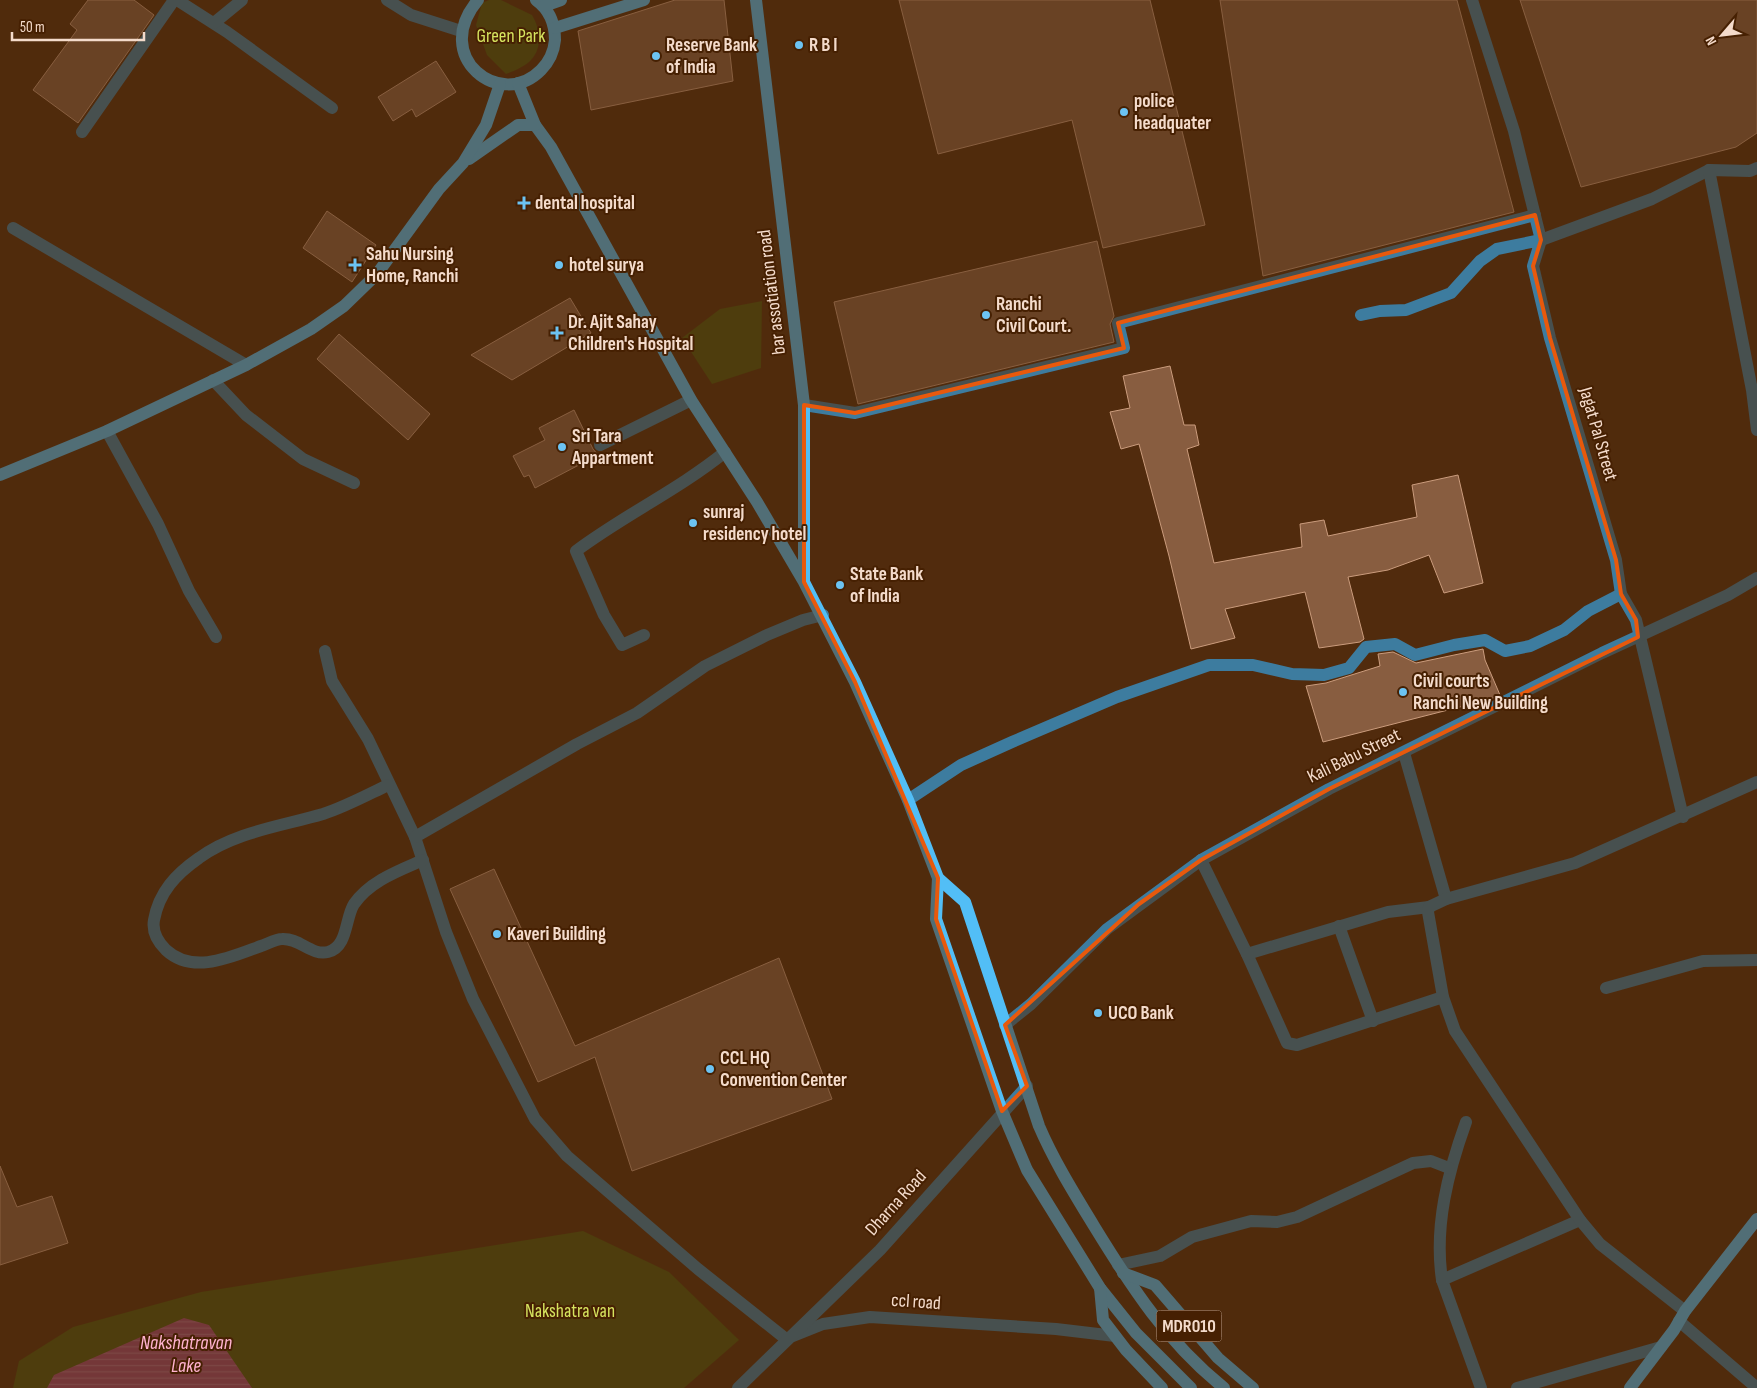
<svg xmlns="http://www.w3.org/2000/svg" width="1757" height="1388" font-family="'Sofia Sans Condensed',sans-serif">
  <defs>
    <pattern id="water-rules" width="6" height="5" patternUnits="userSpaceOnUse" patternTransform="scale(1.25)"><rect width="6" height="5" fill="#9f466e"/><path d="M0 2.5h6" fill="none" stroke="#b26988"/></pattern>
  </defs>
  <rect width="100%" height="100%" fill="#512b0d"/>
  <g fill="#4c520e">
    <path d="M 489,0 L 501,0 L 532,15 C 540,28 543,48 531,60 C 526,66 514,71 506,74 L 487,55 L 476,25 L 482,3 Z"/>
    <polygon points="762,301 761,368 712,384 682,338 720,309"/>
    <polygon points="583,1231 669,1272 739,1340 684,1388 13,1388 19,1361 73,1327 201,1292"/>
  </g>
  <polygon fill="url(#water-rules)" points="184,1318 209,1325 252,1388 47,1388 54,1375"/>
  <g fill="#885d40" stroke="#cb9c7d">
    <polygon points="88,0 134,0 154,15 78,123 33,90 77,30 70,24"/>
    <polygon points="675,0 724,0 733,81 591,110 578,31"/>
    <polygon points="899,0 1150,0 1205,225 1103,248 1072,120 938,154"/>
    <polygon points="1220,0 1457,0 1514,212 1263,276"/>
    <polygon points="1520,0 1757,0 1757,133 1736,147 1581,187"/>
    <polygon points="436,61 456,92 416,117 412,109 393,121 378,97"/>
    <polygon points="327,211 376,245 352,282 303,248"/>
    <polygon points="1097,241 1114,316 1110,324 1114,342 858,404 834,302"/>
    <polygon points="570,298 591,333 512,380 471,355"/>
    <polygon points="339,334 430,414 408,440 317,359"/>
    <polygon points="1170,366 1184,425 1195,425 1199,445 1187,449 1214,563 1302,547 1300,524 1324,520 1328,536 1417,517 1412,485 1458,475 1483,583 1444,593 1429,555 1388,570 1348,577 1364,639 1360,642 1319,648 1305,592 1225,609 1235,638 1191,649 1169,556 1139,444 1121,449 1110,412 1130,408 1123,376"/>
    <polygon points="574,410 593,449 598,455 535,488 529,475 524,477 513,456 545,440 539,428"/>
    <polygon points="1483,649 1485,660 1500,695 1491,699 1323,742 1306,686 1326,683 1380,666 1378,654 1393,652 1416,663"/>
    <polygon points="494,869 575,1046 779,958 832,1099 632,1171 595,1057 538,1082 450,889"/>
    <polygon points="0,1166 17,1207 52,1196 68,1243 0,1265"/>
  </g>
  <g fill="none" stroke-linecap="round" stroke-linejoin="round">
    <g stroke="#3d7c9f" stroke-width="12">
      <polyline points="177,0 227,32 332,108"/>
      <polyline points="387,0 411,15 461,31"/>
      <polyline points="1472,0 1514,131 1541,240 1652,199 1709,170 1750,171 1757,168"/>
      <polyline points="214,23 242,0"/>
      <polyline points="82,132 174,0"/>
      <polyline points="1709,170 1752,390 1757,430"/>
      <polyline points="13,228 246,365"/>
      <polyline points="1361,315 1380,311 1406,310 1451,293 1480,261 1497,249 1541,240 1533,266 1550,338 1616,560 1621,594 1636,620 1683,817"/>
      <polyline points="213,380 246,415 303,459 354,483"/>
      <polyline points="804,405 855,413 1124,348 1118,323 1535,215"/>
      <polyline points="107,431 158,524 189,591 216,637"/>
      <polyline points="600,445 691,400"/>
      <path d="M 644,635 L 622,645 L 604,615 L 576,551 C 624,515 678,490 725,452"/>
      <polyline points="325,651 332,681 368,739 415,837 446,932 473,999 535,1119 567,1156 698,1269 786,1339"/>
      <polyline points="1404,753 1446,899"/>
      <path d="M 388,785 C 367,795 345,807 323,814 C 282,826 234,832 199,858 C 176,874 159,892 154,920 C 152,931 158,942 166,950 C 193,975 231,957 261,946 C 267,944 276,939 282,939 C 300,938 311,956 328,952 C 348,947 345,918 354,904 C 370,881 398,871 423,860"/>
      <polyline points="908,800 961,765 1012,742 1117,697 1209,665 1253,665 1292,674 1324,675 1349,668 1366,647 1395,644 1415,655 1454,645 1485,640 1505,651 1530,646 1564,630 1588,611 1621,594"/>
      <polyline points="415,837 577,744 637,713 705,666 767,635 803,620 823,615"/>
      <polyline points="1201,860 1247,954 1287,1043 1297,1045 1443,997"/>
      <polyline points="1339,926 1373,1021"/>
      <polyline points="1247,954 1388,912 1429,907"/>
      <polyline points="1606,988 1703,961 1757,960"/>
      <polyline points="1005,1025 1031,1004 1107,929 1201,860 1329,789 1602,653 1728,595 1757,578"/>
      <path d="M 1466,1122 C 1448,1172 1434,1226 1442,1280 L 1481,1388"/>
      <polyline points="1118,1265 1160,1256 1192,1237 1251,1221 1277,1222 1297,1217 1413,1163 1431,1161 1449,1168"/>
      <polyline points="1442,1280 1580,1220"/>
      <polyline points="1685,1311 1600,1244 1580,1220 1455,1031 1443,997 1428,912 1429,907 1446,899 1575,863 1757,782"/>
      <polyline points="1679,1321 1757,1388"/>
      <polyline points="793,1336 823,1324 870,1317 1056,1329 1115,1336"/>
      <polyline points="738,1388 880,1250 1027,1086"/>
      <polyline points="1517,1388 1661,1347"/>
    </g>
    <g stroke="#52bef6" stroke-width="12">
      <path d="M 478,0 C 430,57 501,111 541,70 C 549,62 554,51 555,40 C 555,23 550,10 536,0"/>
      <polyline points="756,0 804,405 804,580"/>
      <polyline points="544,6 561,0"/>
      <polyline points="555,28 644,0"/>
      <polyline points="518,83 535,125 551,147 691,400 757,502 804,582 855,682 908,800 938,878 936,919 1002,1111 1027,1170 1100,1288 1136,1333 1191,1388"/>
      <polyline points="469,159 518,125 535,125"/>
      <polyline points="0,475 107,431 246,365 311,329 344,306 377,274 439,189 463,163 486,125 500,84"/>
      <path d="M 938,878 L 965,902 L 1039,1126 C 1054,1161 1074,1193 1094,1226 C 1132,1288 1167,1342 1224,1388"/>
      <polyline points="1123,1273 1155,1285 1218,1358 1253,1388"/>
      <polyline points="1100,1288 1103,1320 1126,1350 1162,1388"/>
      <polyline points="1630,1388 1674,1330 1685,1311 1757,1219"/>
    </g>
  </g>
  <path d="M0 0H1757V1388H0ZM 1535,215 L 1541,240 L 1533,266 L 1550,338 L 1616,560 L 1621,594 L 1636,620 L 1638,637 L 1329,789 L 1201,860 L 1139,904 L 1005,1025 L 1027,1086 L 1002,1111 L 936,919 L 938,878 L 855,682 L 804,582 L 804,405 L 855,413 L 1124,348 L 1118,323 Z" fill="#512b0d" fill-opacity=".55" fill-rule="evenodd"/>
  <path fill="none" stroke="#e8590c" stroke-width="4" stroke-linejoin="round" d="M 1535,215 L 1541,240 L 1533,266 L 1550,338 L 1616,560 L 1621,594 L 1636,620 L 1638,637 L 1329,789 L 1201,860 L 1139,904 L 1005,1025 L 1027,1086 L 1002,1111 L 936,919 L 938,878 L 855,682 L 804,582 L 804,405 L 855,413 L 1124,348 L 1118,323 Z"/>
  <g fill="#6cc3f2" stroke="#462002" stroke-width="2">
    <circle cx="799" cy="45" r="5"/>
    <circle cx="656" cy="56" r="5"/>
    <circle cx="1124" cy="112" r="5"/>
    <path d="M521.5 195.5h5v5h5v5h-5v5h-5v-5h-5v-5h5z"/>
    <path d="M352.5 257.5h5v5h5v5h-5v5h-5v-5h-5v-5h5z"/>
    <circle cx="559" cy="265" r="5"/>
    <circle cx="986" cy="315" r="5"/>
    <path d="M554.5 325.5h5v5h5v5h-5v5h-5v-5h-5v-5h5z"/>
    <circle cx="562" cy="447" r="5"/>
    <circle cx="693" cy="523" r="5"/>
    <circle cx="840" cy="585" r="5"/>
    <circle cx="1403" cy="692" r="5"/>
    <circle cx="497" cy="934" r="5"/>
    <circle cx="1098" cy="1013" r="5"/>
    <circle cx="710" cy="1069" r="5"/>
  </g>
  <g text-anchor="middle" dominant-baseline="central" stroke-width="4" stroke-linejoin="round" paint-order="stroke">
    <rect fill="#462002" stroke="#c0a38f" stroke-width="1" x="1156.5" y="1310.5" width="65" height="31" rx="4"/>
    <g font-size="18" font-weight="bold" fill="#f4dbcb">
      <text x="1189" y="1326">MDR010</text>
    </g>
    <g font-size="19" fill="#d6e45f" stroke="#462002">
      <text x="511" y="36">Green Park</text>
      <text x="570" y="1311">Nakshatra van</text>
    </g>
    <g font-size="19" font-weight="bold" fill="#f4dbcb" stroke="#462002" text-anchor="start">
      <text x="666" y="45">Reserve Bank<tspan x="666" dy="22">of India</tspan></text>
      <text x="809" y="45">R B I</text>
      <text x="1134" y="101">police<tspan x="1134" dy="22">headquater</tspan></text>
      <text x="535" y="203">dental hospital</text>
      <text x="366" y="254">Sahu Nursing<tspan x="366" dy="22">Home, Ranchi</tspan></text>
      <text x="569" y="265">hotel surya</text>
      <text x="996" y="304">Ranchi<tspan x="996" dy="22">Civil Court.</tspan></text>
      <text x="568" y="322">Dr. Ajit Sahay<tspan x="568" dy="22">Children's Hospital</tspan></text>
      <text x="572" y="436">Sri Tara<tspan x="572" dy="22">Appartment</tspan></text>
      <text x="703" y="512">sunraj<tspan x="703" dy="22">residency hotel</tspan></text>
      <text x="850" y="574">State Bank<tspan x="850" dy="22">of India</tspan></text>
      <text x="1413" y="681">Civil courts<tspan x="1413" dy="22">Ranchi New Building</tspan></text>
      <text x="507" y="934">Kaveri Building</text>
      <text x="1108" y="1013">UCO Bank</text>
      <text x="720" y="1058">CCL HQ<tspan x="720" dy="22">Convention Center</tspan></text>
    </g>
    <g font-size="19" fill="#f4dbcb" stroke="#462002">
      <text transform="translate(772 292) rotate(-97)">bar assotiation road</text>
      <text transform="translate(1598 434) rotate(74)">Jagat Pal Street</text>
      <text transform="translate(1354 756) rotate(-26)">Kali Babu Street</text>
      <text transform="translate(896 1203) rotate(-48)">Dharna Road</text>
      <text transform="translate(916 1302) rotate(4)">ccl road</text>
    </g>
    <g font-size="20" font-style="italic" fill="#ffb3d0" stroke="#462002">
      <text x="186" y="1343">Nakshatravan<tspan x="186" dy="23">Lake</tspan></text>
    </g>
  </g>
  <g transform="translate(1722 35) rotate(242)" stroke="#462002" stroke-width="4" paint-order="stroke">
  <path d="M0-4L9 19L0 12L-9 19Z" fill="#f4dbcb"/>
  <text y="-8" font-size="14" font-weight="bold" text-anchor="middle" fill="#f4dbcb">N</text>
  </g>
  <path d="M12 32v8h132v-8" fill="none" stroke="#f4dbcb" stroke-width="2.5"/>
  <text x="20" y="32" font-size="15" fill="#f4dbcb" stroke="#462002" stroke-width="4" paint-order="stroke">50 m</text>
</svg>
